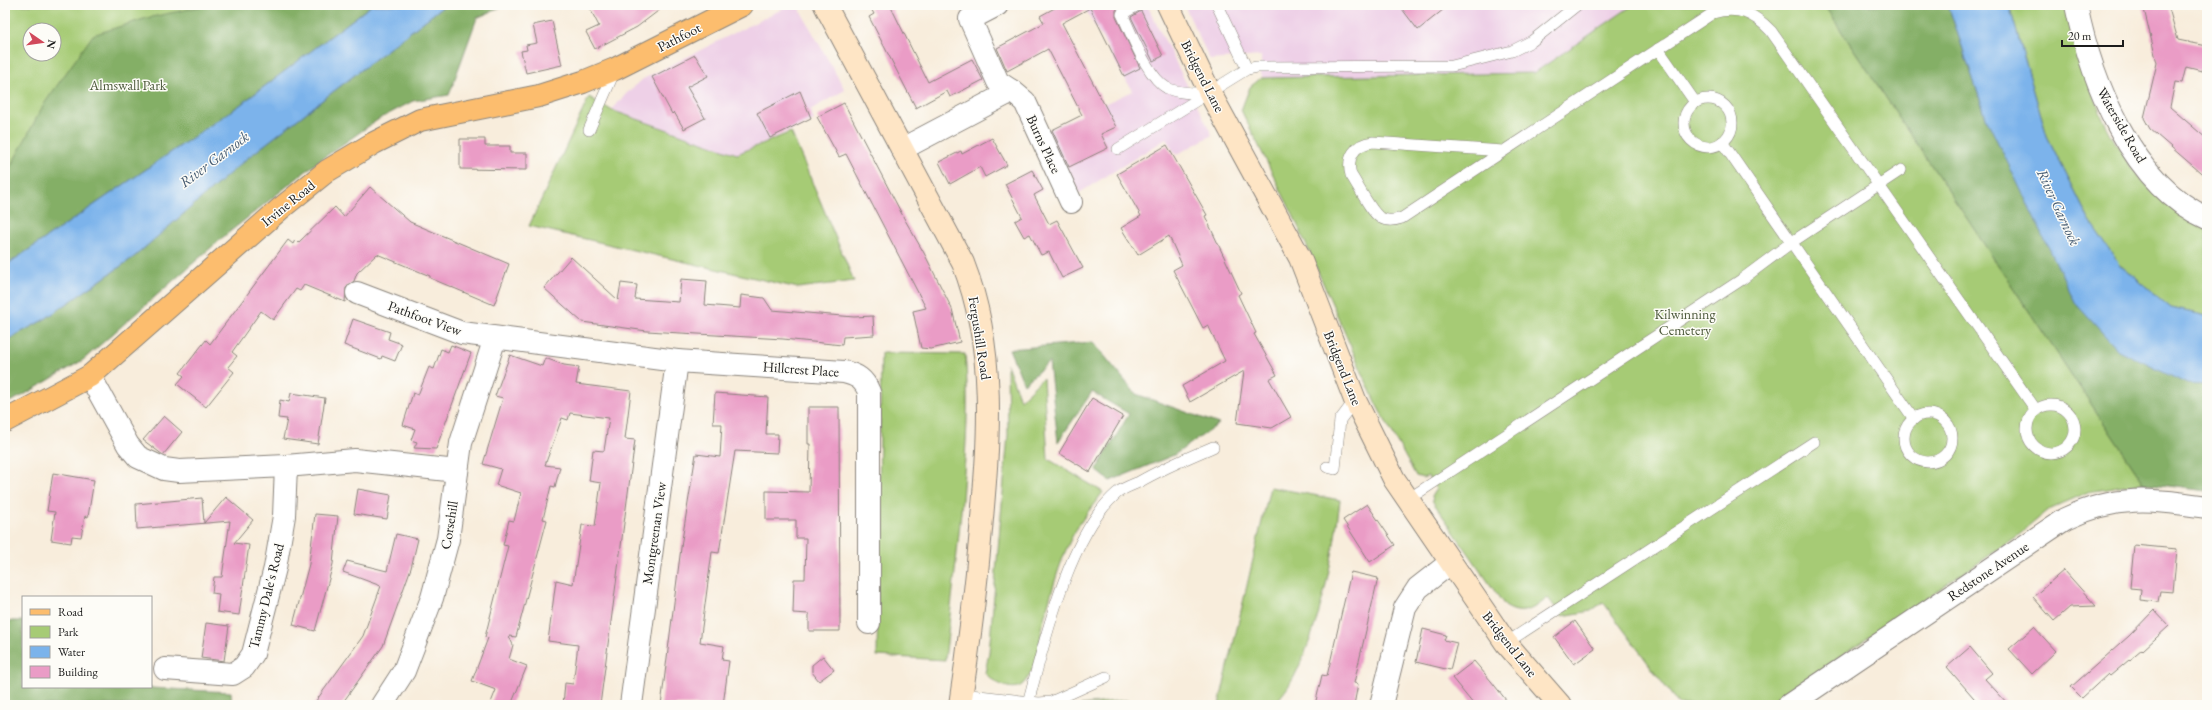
<svg xmlns="http://www.w3.org/2000/svg" width="2212" height="710" font-family="'EB Garamond',serif">
  <rect width="100%" height="100%" fill="#fdfcf7"/>
  <filter id="ink" filterUnits="userSpaceOnUse"><feTurbulence type="fractalNoise" baseFrequency=".025" numOctaves="2"/><feDisplacementMap in="SourceGraphic" scale="8" xChannelSelector="R" yChannelSelector="G"/><feConvolveMatrix kernelMatrix="1 2 1 2 8 2 1 2 1" color-interpolation-filters="sRGB"/></filter>
  <filter id="wash" filterUnits="userSpaceOnUse"><feTurbulence type="fractalNoise" baseFrequency=".012" numOctaves="4" result="noise"/><feDisplacementMap in="SourceGraphic" scale="16" xChannelSelector="R" yChannelSelector="G"/><feGaussianBlur stdDeviation="0.9" result="paint"/><feColorMatrix in="noise" values="0 0 0 0 0 0 0 0 0 0 0 0 0 0 0 0 0 1.4 0 .05"/><feComposite in="paint" operator="in"/></filter>
  <g filter="url(#wash)">
    <rect width="100%" height="100%" fill="#f8eddc"/>
    <g fill="#eed0e7">
      <polygon points="790,5 799,8 845,90 810,110 814,120 737,154 611,110 627,93 643,79"/>
      <polygon points="1083,5 1147,5 1212,135 1176,155 1166,139 1079,193 1044,132 1132,91"/>
      <polygon points="1184,5 1633,5 1534,73 1261,78 1261,56 1210,60"/>
    </g>
    <g fill="#a6cb75" stroke="#617448" fill-rule="evenodd">
      <path d="M 5,5 L 372,5 L 240,105 L 5,266 ZM 30,30 L 54,30 L 54,54 L 30,54 Z"/>
      <path d="M 1633,5 L 1824,5 L 2144,483 L 2088,492 L 2051,508 L 2015,538 L 1769,705 L 1679,705 L 1603,602 L 1591,611 L 1562,616 L 1548,598 C 1533,609 1522,617 1505,606 L 1433,502 L 1432,495 L 1436,489 L 1428,476 L 1423,478 L 1416,476 L 1376,404 L 1295,219 L 1241,110 L 1250,87 L 1261,78 L 1534,73 Z"/>
      <path d="M 2009,5 L 2065,5 C 2088,91 2118,191 2207,229 L 2207,316 L 2171,308 L 2120,265 L 2089,220 L 2047,136 Z"/>
      <polygon points="589,97 611,110 737,154 791,132 854,281 798,288 529,226"/>
      <path d="M 881,353 L 965,354 C 969,393 967,432 964,472 C 960,535 952,597 945,660 L 877,656 Z"/>
      <path d="M 1007,364 L 1020,400 L 1043,378 L 1048,459 L 1103,492 C 1091,508 1077,525 1069,543 C 1059,565 1052,591 1045,615 C 1039,637 1040,666 1023,684 C 1012,694 992,681 985,673 L 989,652 L 1008,435 Z"/>
      <path d="M 1270,487 L 1340,500 C 1333,560 1321,623 1294,677 C 1289,687 1281,696 1274,705 L 1219,705 Z"/>
      <polygon points="1125,700 1146,705 1081,705"/>
    </g>
    <g fill="#84af66" stroke="#506641">
      <polygon points="208,5 372,5 240,105 5,266 5,172 12,164 44,104 93,35 147,18"/>
      <polygon points="445,5 506,5 477,18 449,95 413,101 379,119 320,160 222,238 83,360 22,396 5,404 5,341 45,319 134,257 245,160"/>
      <polygon points="1824,5 1948,5 1987,120 2187,384 2207,385 2207,491 2144,483"/>
      <polygon points="1093,342 1136,394 1219,424 1174,455 1110,481 1096,470 1129,414 1092,392 1058,442 1049,362 1024,384 1009,349"/>
      <polygon points="5,621 23,621 23,687 129,687 231,692 232,705 5,705"/>
    </g>
    <g fill="#7bb3eb" stroke="#4c6884">
      <polygon points="372,5 445,5 245,160 134,257 45,319 5,341 5,266 240,105"/>
      <polygon points="1948,5 2009,5 2047,136 2089,220 2120,265 2171,308 2207,316 2207,385 2187,384 2118,350 2076,304 1987,120"/>
    </g>
    <g id="blocks">
      <g fill="#ea9cc6">
        <polygon points="588,5 666,5 637,27 595,49 586,32 599,26"/>
        <polygon points="869,5 890,5 928,82 972,59 983,80 950,97 947,91 916,108 869,17 874,14"/>
        <polygon points="1060,5 1124,5 1116,10 1116,17 1140,68 1124,76 1090,8 1062,23 1116,127 1101,134 1108,148 1069,167 1052,130 1082,115 1048,49 1007,71 997,48 1044,23 1040,16"/>
        <polygon points="1399,5 1449,5 1418,30"/>
        <polygon points="2143,5 2168,5 2178,40 2207,46 2202,71 2186,67 2182,83 2175,82 2170,107 2207,139 2207,178 2150,129 2144,118 2157,63"/>
        <polygon points="1141,11 1163,56 1153,61 1131,17"/>
        <polygon points="552,21 562,65 526,73 521,51 527,50 526,45 537,43 533,25"/>
        <polygon points="695,55 708,76 687,87 705,118 684,129 674,112 672,114 652,77"/>
        <polygon points="800,91 811,118 770,138 757,113"/>
        <polygon points="844,103 905,220 924,253 952,309 960,342 931,349 921,348 913,311 926,308 846,154 839,157 817,117"/>
        <polygon points="992,138 1007,165 985,177 980,167 950,184 939,162 961,151 962,154"/>
        <polygon points="460,139 485,139 485,146 510,146 510,153 527,153 527,170 460,169"/>
        <polygon points="1167,145 1207,215 1205,216 1241,293 1238,295 1256,333 1254,334 1277,375 1269,379 1291,417 1272,428 1237,423 1244,371 1190,402 1182,386 1225,361 1208,325 1203,328 1173,270 1182,265 1169,236 1138,255 1121,228 1141,216 1117,174"/>
        <polygon points="1032,170 1043,190 1034,195 1049,224 1057,220 1083,268 1062,278 1049,252 1041,255 1030,234 1024,237 1015,221 1022,217 1005,184"/>
        <polygon points="370,187 410,222 509,264 494,305 430,278 430,276 377,254 357,273 354,281 346,288 345,302 304,285 300,291 296,289 273,320 261,311 232,352 237,356 228,367 234,372 206,407 177,384 184,376 180,373 206,340 210,344 288,240 293,244 295,240 298,243 335,207 344,217"/>
        <polygon points="571,257 618,300 621,283 637,285 635,299 679,302 681,279 707,281 705,305 740,308 741,295 764,298 772,310 854,317 873,316 874,335 843,337 842,345 783,339 647,331 582,322 544,288"/>
        <polygon points="353,319 390,332 388,339 402,344 395,361 382,356 381,359 344,345"/>
        <polygon points="451,345 471,353 436,449 414,448 417,442 411,440 415,429 403,425 413,393 418,395 429,367 434,369 441,349 448,352"/>
        <polygon points="510,355 542,366 545,358 564,365 579,367 576,384 631,391 625,439 635,440 600,705 563,705 565,683 573,684 578,645 548,641 556,580 573,584 582,525 595,526 601,483 589,481 593,450 604,451 609,418 570,413 568,420 562,418 545,465 560,467 555,487 551,486 543,519 547,520 516,637 509,636 513,645 509,659 527,666 511,705 490,705 496,690 472,681 488,638 485,637 508,546 503,545 509,520 514,521 521,493 496,485 501,469 483,464 503,398 495,396"/>
        <polygon points="291,393 325,398 318,444 283,439 287,419 278,418 280,400 289,402"/>
        <polygon points="715,393 768,397 766,434 778,434 777,453 735,451 719,553 712,552 700,642 724,646 722,660 729,661 723,705 661,705 682,540 696,454 720,457 722,424 713,424"/>
        <polygon points="1092,398 1123,416 1090,472 1059,453"/>
        <polygon points="808,407 839,407 840,631 809,631 809,614 793,613 794,579 805,579 806,538 796,538 796,520 766,520 766,491 809,492 810,444 808,444"/>
        <polygon points="164,416 182,432 163,455 143,440"/>
        <polygon points="53,473 94,480 88,517 85,516 81,537 72,536 71,543 51,540 55,512 47,511"/>
        <polygon points="358,489 391,495 387,519 354,514"/>
        <polygon points="226,497 253,520 234,543 249,545 239,615 217,612 219,594 212,593 214,577 222,577 230,521 137,529 136,504 202,498 204,523"/>
        <polygon points="1367,504 1395,545 1370,562 1343,520"/>
        <polygon points="315,514 338,516 333,564 315,631 293,625 309,564"/>
        <polygon points="396,534 418,539 411,568 383,646 341,705 313,705 363,636 381,586 343,572 347,561 387,571"/>
        <polygon points="2134,545 2177,549 2173,592 2160,591 2158,602 2140,600 2141,589 2130,588"/>
        <polygon points="2064,570 2096,606 2070,607 2054,621 2033,597"/>
        <polygon points="1351,572 1378,578 1354,683 1358,684 1354,705 1315,705 1322,675 1327,676"/>
        <polygon points="2154,610 2169,626 2143,650 2142,649 2110,676 2108,674 2082,698 2071,687 2129,636"/>
        <polygon points="1575,621 1595,649 1574,664 1554,637"/>
        <polygon points="206,623 229,626 224,661 201,658"/>
        <polygon points="2034,627 2056,651 2032,674 2009,649"/>
        <polygon points="1423,629 1446,635 1444,640 1457,643 1450,670 1416,662"/>
        <polygon points="1970,647 1992,673 1985,679 2009,705 1980,705 1947,667"/>
        <polygon points="823,656 834,670 819,681 812,672 812,665"/>
        <polygon points="1474,661 1491,681 1510,705 1474,705 1452,678"/>
      </g>
    </g>
  </g>
  <g filter="url(#ink)">
    <use href="#blocks" fill-opacity="0" stroke="#8a847c" stroke-width="1"/>
    <g fill="none" stroke-linecap="round" stroke-linejoin="round">
      <g stroke="#8a847c" stroke-width="12">
        <g id="service">
          <path d="M 1138,5 L 1122,14 C 1132,34 1147,77 1167,88 C 1179,94 1197,93 1210,93"/>
          <polyline points="1217,5 1247,69"/>
          <polyline points="1658,49 1695,102"/>
          <circle cx="1708" cy="123" r="24"/>
          <polyline points="589,130 615,70"/>
          <polyline points="1722,142 1914,419"/>
          <polyline points="1118,149 1247,69 1257,67 1452,66 1512,51 1532,41 1577,5"/>
          <path d="M 1503,151 L 1373,142 C 1355,144 1346,157 1351,175 C 1358,185 1371,213 1381,218 C 1388,222 1396,220 1402,218 L 1713,13 C 1738,6 1754,13 1771,31 L 2036,410"/>
          <circle cx="2051" cy="429" r="24"/>
          <circle cx="1928" cy="438" r="24"/>
          <polyline points="1327,467 1335,469 1340,420 1355,400"/>
          <polyline points="1407,500 1741,280 1792,242 1901,170"/>
          <polyline points="1506,643 1814,442"/>
          <polyline points="962,694 1039,703 1051,702 1106,677"/>
          <path d="M 1028,703 C 1044,643 1069,534 1117,493 C 1123,488 1132,485 1139,482 C 1163,468 1187,458 1213,447"/>
        </g>
      </g>
      <g stroke="#8a847c" stroke-width="24">
        <g id="minor">
          <polyline points="997,5 970,19 998,82 1012,91 1025,102 1071,202"/>
          <path d="M 2076,5 C 2091,80 2132,185 2207,218"/>
          <polyline points="902,149 1012,91"/>
          <path d="M 357,293 L 462,333 L 677,361 L 844,372 C 857,375 864,379 869,392 L 869,623"/>
          <polyline points="90,376 128,445 138,457 164,469 179,471 286,466 355,460 457,471"/>
          <polyline points="165,669 233,674 244,667 253,654 275,568 284,516 286,466"/>
          <polyline points="382,705 404,671 432,598 448,539 461,443 495,338"/>
          <polyline points="631,705 677,361"/>
          <polyline points="1381,705 1405,608 1418,588 1450,563"/>
        </g>
      </g>
      <g stroke="#8a847c" stroke-width="24">
        <path id="tertiary" d="M 1789,705 L 2065,519 C 2117,494 2151,499 2207,507"/>
      </g>
      <g stroke="#8a847c" stroke-width="24">
        <g id="secondary">
          <path d="M 825,5 L 963,263 C 997,350 989,439 981,530 C 976,588 969,647 960,705"/>
          <polyline points="1168,5 1210,93 1300,258 1355,400 1394,479 1506,643 1560,705"/>
        </g>
      </g>
      <g stroke="#8a847c" stroke-width="24">
        <polyline id="primary" points="5,421 90,376 280,209 327,171 374,143 420,120 539,96 583,82 615,69 742,5"/>
      </g>
      <use href="#service" stroke="#fff" stroke-width="11"/>
      <use href="#minor" stroke="#fff" stroke-width="22"/>
      <use href="#tertiary" stroke="#fff" stroke-width="22"/>
      <use href="#secondary" stroke="#fee5c5" stroke-width="22"/>
      <use href="#primary" stroke="#fcbd6e" stroke-width="22"/>
    </g>
  </g>
  <g text-anchor="middle" dominant-baseline="central" stroke-width="3" stroke-linejoin="round" paint-order="stroke">
    <g font-size="14" fill="#1c1c1c" stroke="#fdfcf7">
      <text transform="translate(679 37) rotate(-27)">Pathfoot</text>
      <text transform="translate(1203 76) rotate(63)">Bridgend Lane</text>
      <text transform="translate(2122 125) rotate(60)">Waterside Road</text>
      <text transform="translate(1044 144) rotate(65)">Burns Place</text>
      <text transform="translate(288 203) rotate(-39)">Irvine Road</text>
      <text transform="translate(425 318) rotate(20)">Pathfoot View</text>
      <text transform="translate(980 338) rotate(81)">Fergushill Road</text>
      <text transform="translate(1343 368) rotate(68)">Bridgend Lane</text>
      <text transform="translate(801 369) rotate(4)">Hillcrest Place</text>
      <text transform="translate(449 525) rotate(-81)">Corsehill</text>
      <text transform="translate(654 533) rotate(-82)">Montgreenan View</text>
      <text transform="translate(1988 571) rotate(-34)">Redstone Avenue</text>
      <text transform="translate(266 596) rotate(-76)">Tammy Dale's Road</text>
      <text transform="translate(1510 644) rotate(52)">Bridgend Lane</text>
    </g>
    <g font-size="14" fill="#4c593b" stroke="#fdfcf7">
      <text x="128" y="85">Almswall Park</text>
      <text x="1685" y="314">Kilwinning<tspan x="1685" dy="16">Cemetery</tspan></text>
    </g>
    <g font-size="15" font-style="italic" fill="#42586f" stroke="#fdfcf7">
      <text transform="translate(214 159) rotate(-37)">River Garnock</text>
      <text transform="translate(2059 207) rotate(65)">River Garnock</text>
    </g>
  </g>
  <rect width="2212" height="710" fill="none" stroke="#fdfcf7" stroke-width="20"/>
  <rect x="22" y="596" width="130" height="92" fill="#fdfcf7" stroke="#a3a29f"/>
  <rect x="30" y="609" width="20" height="6" fill="#fcbd6e" stroke="#a3a29f"/>
  <text x="58" y="616" font-size="12" fill="#1c1c1c">Road</text>
  <rect x="30" y="626" width="20" height="12" fill="#a6cb75" stroke="#a3a29f"/>
  <text x="58" y="636" font-size="12" fill="#1c1c1c">Park</text>
  <rect x="30" y="646" width="20" height="12" fill="#7bb3eb" stroke="#a3a29f"/>
  <text x="58" y="656" font-size="12" fill="#1c1c1c">Water</text>
  <rect x="30" y="666" width="20" height="12" fill="#ea9cc6" stroke="#a3a29f"/>
  <text x="58" y="676" font-size="12" fill="#1c1c1c">Building</text>
  <g transform="translate(42 42) rotate(103)"><circle r="19" fill="#fdfcf7" stroke="#a3a29f"/>
  <path d="M0-3L7 15L0 10L-7 15Z" fill="#d1495b"/>
  <text y="-6" font-size="11" font-weight="bold" text-anchor="middle" fill="#1c1c1c">N</text>
  </g>
  <path d="M2062 40v6h61v-6" fill="none" stroke="#1c1c1c" stroke-width="2"/>
  <text x="2068" y="40" font-size="12" fill="#1c1c1c" stroke="#fdfcf7" stroke-width="3" paint-order="stroke">20 m</text>
</svg>
